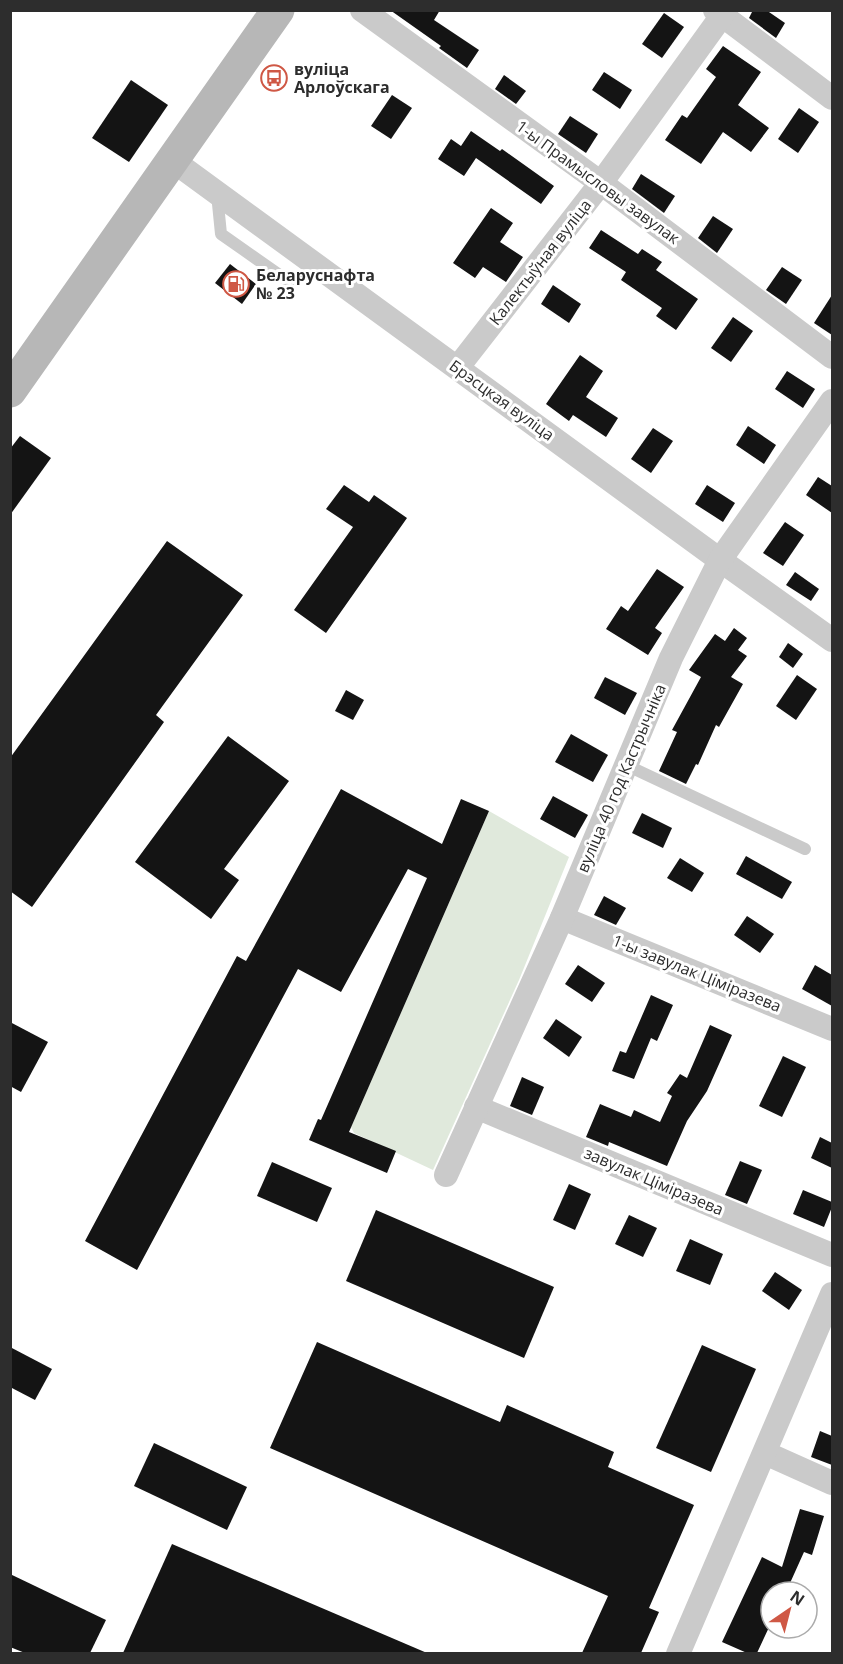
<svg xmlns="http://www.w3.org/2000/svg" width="843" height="1664" font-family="'Open Sans',sans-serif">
  <rect width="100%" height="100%" fill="#fff"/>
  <polygon fill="#e0e9dc" points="489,811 569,857 519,980 433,1170 354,1133 351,1127"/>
  <g fill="#141414">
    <polygon points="390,10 440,10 434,20 479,50 467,68 439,48 441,46"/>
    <polygon points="753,10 766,10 785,23 776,38 749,18"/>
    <polygon points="664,13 684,27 662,58 642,44"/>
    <polygon points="723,46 761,72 738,105 769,128 751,152 723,132 701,164 665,140 682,115 687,118 716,77 706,69"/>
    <polygon points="604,72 632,90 620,109 592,90"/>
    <polygon points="504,75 526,91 516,104 495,89"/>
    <polygon points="131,80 168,105 129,162 92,138"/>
    <polygon points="392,95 412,108 391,139 371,126"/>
    <polygon points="799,108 819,122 798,153 778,139"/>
    <polygon points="570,116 598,134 586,153 558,134"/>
    <polygon points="471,131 500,151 502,149 554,186 541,204 476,158 464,176 438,159 451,139 461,146"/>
    <polygon points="641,174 675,196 664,213 632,189"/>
    <polygon points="491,208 513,223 500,242 523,257 506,282 483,267 475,278 453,263"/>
    <polygon points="713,216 733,229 717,253 698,238"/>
    <polygon points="601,230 638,254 642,249 662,262 656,270 698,299 676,330 656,316 662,308 621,280 626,272 589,248"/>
    <polygon points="230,264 256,284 242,304 215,283"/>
    <polygon points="782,267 802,280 786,304 766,290"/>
    <polygon points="553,285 581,304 569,323 541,304"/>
    <polygon points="832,295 832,335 814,323"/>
    <polygon points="733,317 753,331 731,362 711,348"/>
    <polygon points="580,355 603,371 586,397 618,418 606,437 573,415 569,421 546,404"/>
    <polygon points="787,371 815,389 803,408 775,389"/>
    <polygon points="748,426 776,445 764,464 736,445"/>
    <polygon points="653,428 673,441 651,473 631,459"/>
    <polygon points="20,436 51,458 10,515 10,449"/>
    <polygon points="818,477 832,486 832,513 806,495"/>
    <polygon points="344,485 369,502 374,495 407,518 326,633 294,610 353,527 326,509"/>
    <polygon points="707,485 735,503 723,522 695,504"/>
    <polygon points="785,522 804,535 783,566 763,553"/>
    <polygon points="167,541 243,595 156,715 164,722 32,907 10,891 10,758"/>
    <polygon points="657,569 684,587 655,628 662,633 648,655 606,629 621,606 628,611"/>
    <polygon points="795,572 819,589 811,601 786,585"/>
    <polygon points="734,628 747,638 738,650 747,656 731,677 743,684 719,727 716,725 698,765 696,764 686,784 659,771 677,732 672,730 701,677 689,670 715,634 725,641"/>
    <polygon points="788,643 803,654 793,668 779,657"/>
    <polygon points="797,675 817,689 796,720 776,706"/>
    <polygon points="605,677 637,693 625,715 594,698"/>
    <polygon points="346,690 364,700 353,720 335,711"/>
    <polygon points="571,734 608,755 593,782 555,762"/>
    <polygon points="228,736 289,781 224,869 239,880 211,919 135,862"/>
    <polygon points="341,789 442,844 461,799 489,811 349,1132 396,1151 387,1173 309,1140 318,1119 321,1120 427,878 408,869 341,992 298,969 137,1270 85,1241 237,956 246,961"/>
    <polygon points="553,796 588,815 575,838 540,819"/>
    <polygon points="642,813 672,828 663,848 632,833"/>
    <polygon points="746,856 792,882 782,899 736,874"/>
    <polygon points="680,858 704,873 692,892 667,878"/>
    <polygon points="604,896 626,908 616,925 594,915"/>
    <polygon points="747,916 774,934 760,953 734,935"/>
    <polygon points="578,965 605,983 592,1002 565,984"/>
    <polygon points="815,965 832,975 832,1006 802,989"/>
    <polygon points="651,995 673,1005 657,1041 651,1038 634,1079 612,1071 620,1051 626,1053"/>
    <polygon points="556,1019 582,1037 569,1057 543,1038"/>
    <polygon points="10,1022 48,1042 21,1092 10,1086"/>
    <polygon points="710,1025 732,1035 707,1091 687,1121 667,1166 609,1142 608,1146 586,1137 600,1104 631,1117 634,1110 660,1122 672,1096 667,1093 680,1074 687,1078"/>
    <polygon points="783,1056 806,1067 782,1117 759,1106"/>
    <polygon points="522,1077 544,1087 532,1115 510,1106"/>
    <polygon points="820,1137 832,1143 832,1168 811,1158"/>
    <polygon points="740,1161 762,1170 747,1204 725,1195"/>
    <polygon points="272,1162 332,1188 317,1222 257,1196"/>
    <polygon points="569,1184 591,1194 575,1230 553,1220"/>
    <polygon points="803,1190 832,1202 832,1207 824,1227 793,1214"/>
    <polygon points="376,1210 554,1287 524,1358 346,1281"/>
    <polygon points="629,1215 657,1228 643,1257 615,1244"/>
    <polygon points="690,1239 723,1254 710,1285 676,1271"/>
    <polygon points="775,1272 802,1290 789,1310 762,1291"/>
    <polygon points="317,1342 500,1422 507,1405 614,1452 608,1467 694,1505 649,1608 659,1612 641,1653 582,1653 608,1596 270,1448"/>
    <polygon points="702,1345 756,1369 711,1472 656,1448"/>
    <polygon points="10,1347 52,1369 35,1400 10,1387"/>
    <polygon points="820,1431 832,1436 832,1465 811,1457"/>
    <polygon points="154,1443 247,1487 227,1530 134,1486"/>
    <polygon points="800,1509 824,1516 812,1555 804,1552 786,1592 771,1592 771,1623 757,1653 747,1653 722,1642 762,1557 782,1567"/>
    <polygon points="172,1544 427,1653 123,1653"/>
    <polygon points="10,1574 106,1620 90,1653 25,1653 10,1647"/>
  </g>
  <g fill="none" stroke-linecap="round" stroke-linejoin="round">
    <g stroke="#cacaca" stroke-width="12">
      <polyline points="217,194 221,234 288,281 321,269"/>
      <polyline points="626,765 805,849"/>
    </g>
    <g stroke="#cacaca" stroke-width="24">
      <polyline points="362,10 601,183 832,357"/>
      <polyline points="715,10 832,98"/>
      <polyline points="172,160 720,560 832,640"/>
      <polyline points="458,367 601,183 726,10"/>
      <polyline points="562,918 832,1029"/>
      <polyline points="476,1107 832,1255"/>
      <polyline points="446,1175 562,918 671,658 720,560 832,401"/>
      <polyline points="765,1453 832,1483"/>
      <polyline points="678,1654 832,1294"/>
    </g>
    <polyline stroke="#b7b7b7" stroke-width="33" points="10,391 278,10"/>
  </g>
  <defs>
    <g id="bus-ring" transform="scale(1.35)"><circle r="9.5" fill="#fff" stroke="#cf5845" stroke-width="1.5"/><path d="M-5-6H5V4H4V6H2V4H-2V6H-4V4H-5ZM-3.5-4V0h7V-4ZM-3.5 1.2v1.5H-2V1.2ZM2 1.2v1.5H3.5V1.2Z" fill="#cf5845"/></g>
    <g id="fuel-ring" transform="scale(1.35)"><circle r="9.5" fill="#fff" stroke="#cf5845" stroke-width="1.5"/><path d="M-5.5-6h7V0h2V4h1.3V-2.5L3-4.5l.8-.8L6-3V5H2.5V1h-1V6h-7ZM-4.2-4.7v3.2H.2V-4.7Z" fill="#cf5845"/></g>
  </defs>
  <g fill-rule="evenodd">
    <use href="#bus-ring" x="274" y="78"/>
    <use href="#fuel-ring" x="236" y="284"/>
  </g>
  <g text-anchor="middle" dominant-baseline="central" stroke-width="6" stroke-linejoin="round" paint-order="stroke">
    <g font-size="16" font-weight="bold" fill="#2d2d2d" stroke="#fff" text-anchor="start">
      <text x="294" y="69">вуліца<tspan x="294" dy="18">Арлоўскага</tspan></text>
      <text x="256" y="275">Беларуснафта<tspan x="256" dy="18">№ 23</tspan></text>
    </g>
    <g font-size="16" fill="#2d2d2d" stroke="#fff">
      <text transform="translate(598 182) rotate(36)">1-ы Прамысловы завулак</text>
      <text transform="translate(540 262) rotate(-52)">Калектыўная вуліца</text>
      <text transform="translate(502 400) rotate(36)">Брэсцкая вуліца</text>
      <text transform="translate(621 778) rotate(-67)">вуліца 40 год Кастрычніка</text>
      <text transform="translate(697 973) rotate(22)">1-ы завулак Ціміразева</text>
      <text transform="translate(654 1181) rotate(23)">завулак Ціміразева</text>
    </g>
  </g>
  <rect width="843" height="1664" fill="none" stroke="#2d2d2d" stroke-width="24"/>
  <g transform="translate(789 1610) rotate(35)"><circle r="28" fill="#ffffff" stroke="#ababab" stroke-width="1.5"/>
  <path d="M0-4.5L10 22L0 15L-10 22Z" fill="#cf5845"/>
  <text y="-9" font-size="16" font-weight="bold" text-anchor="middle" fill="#2d2d2d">N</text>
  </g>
</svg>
